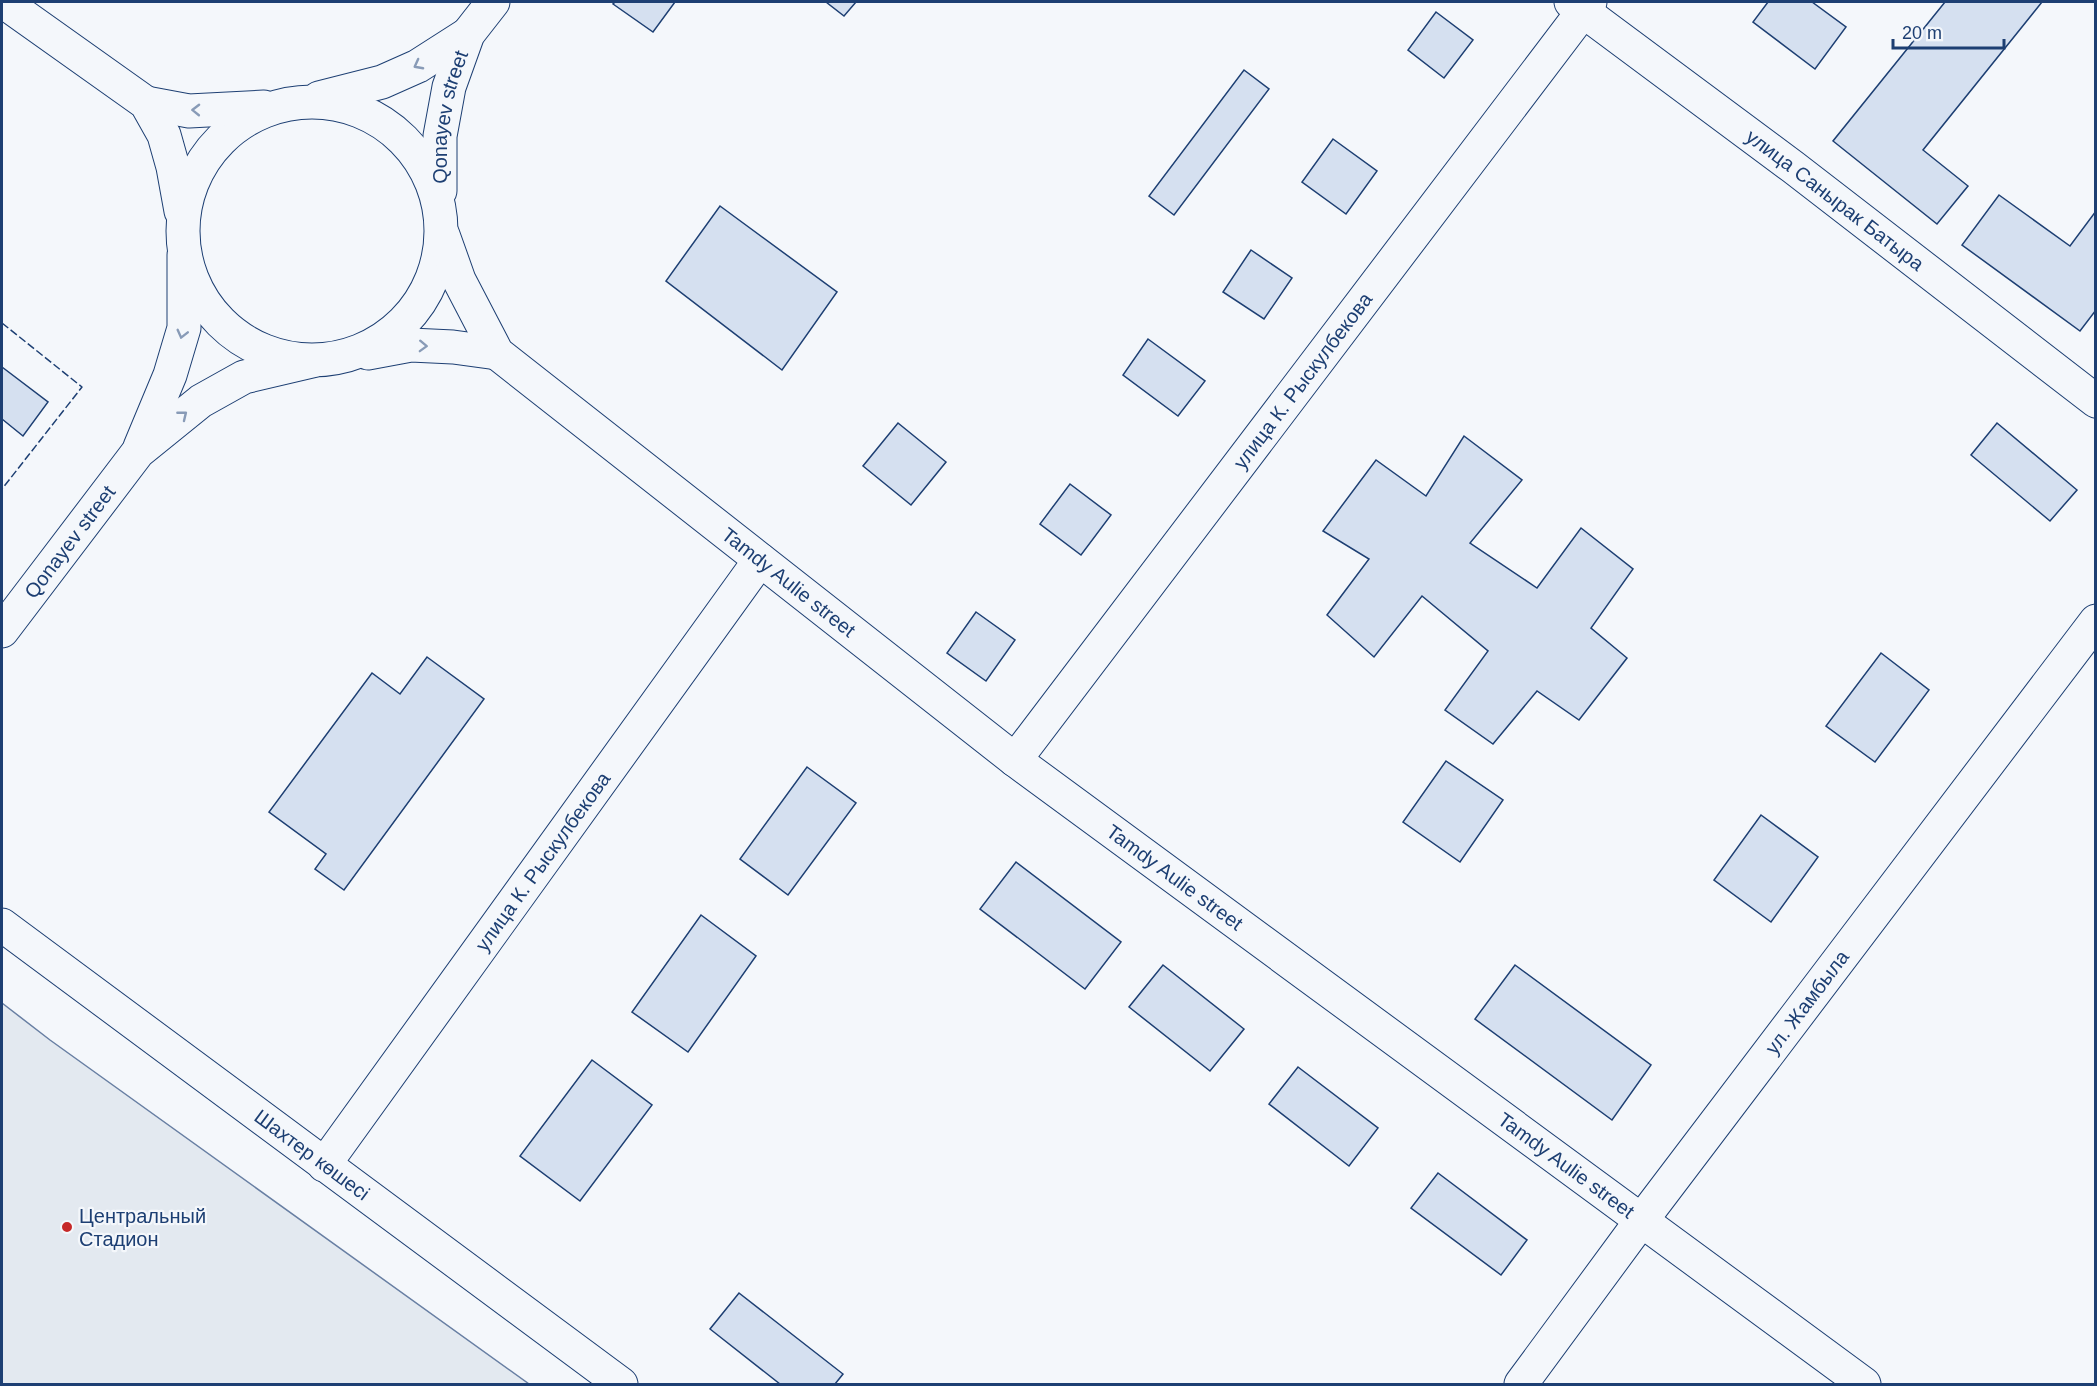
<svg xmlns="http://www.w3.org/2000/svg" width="2097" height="1386" font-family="Arial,sans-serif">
  <rect width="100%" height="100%" fill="#f4f7fb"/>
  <polygon fill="#e3e9f0" stroke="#687fa3" stroke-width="1.5" points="2,1003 50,1040 529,1384 2,1384"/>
  <g fill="#d5e0f0" stroke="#1d3f73" stroke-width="1.5">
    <polygon points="615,2 675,2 653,32 613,4"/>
    <polygon points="826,2 856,2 844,16"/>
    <polygon points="1768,2 1812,2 1846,27 1815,69 1753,22"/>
    <polygon points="1945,2 2042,2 1923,150 1968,186 1937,224 1833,141"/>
    <polygon points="1436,12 1473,40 1444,78 1408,50"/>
    <polygon points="1244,70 1269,89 1174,215 1149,196"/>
    <polygon points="1333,139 1377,171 1346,214 1302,182"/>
    <polygon points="1999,195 2070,246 2096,211 2096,310 2080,331 1962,245"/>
    <polygon points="720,206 837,292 782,370 666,281"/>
    <polygon points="1251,250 1292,278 1264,319 1223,292"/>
    <polygon points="1148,339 1205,381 1178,416 1123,375"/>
    <polygon points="2,367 48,402 23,436 2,419"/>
    <polygon points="898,423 946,462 911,505 863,466"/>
    <polygon points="1997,423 2077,490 2050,521 1971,455"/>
    <polygon points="1464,436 1522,480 1470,543 1537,588 1581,528 1633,569 1591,628 1627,658 1579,720 1537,691 1493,744 1445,710 1488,651 1422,596 1374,657 1327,615 1369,559 1323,531 1376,460 1426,496"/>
    <polygon points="1070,484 1111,515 1081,555 1040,524"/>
    <polygon points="976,612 1015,640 986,681 947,653"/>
    <polygon points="1881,653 1929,690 1875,762 1826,726"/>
    <polygon points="427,657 484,699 344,890 315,869 326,854 269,812 372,673 400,694"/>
    <polygon points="1446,761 1503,800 1460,862 1403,822"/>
    <polygon points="807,767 856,803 788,895 740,859"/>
    <polygon points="1761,815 1818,857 1771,922 1714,880"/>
    <polygon points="1016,862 1121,942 1085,989 980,909"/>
    <polygon points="701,915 756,956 688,1052 632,1012"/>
    <polygon points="1163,965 1244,1029 1210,1071 1129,1007"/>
    <polygon points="1515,965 1651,1065 1612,1120 1475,1019"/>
    <polygon points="592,1060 652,1105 580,1201 520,1156"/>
    <polygon points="1298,1067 1378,1128 1349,1166 1269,1104"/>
    <polygon points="1438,1173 1527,1240 1501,1275 1411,1208"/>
    <polygon points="739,1293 843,1374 835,1384 780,1384 710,1329"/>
  </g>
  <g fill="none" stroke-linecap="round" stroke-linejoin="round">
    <g stroke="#1d3f73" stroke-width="35">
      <g id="minor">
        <path id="s1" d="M 1571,2 L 1793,167 L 2096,401"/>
        <polyline points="140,447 170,375 184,328 184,255"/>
        <path id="s2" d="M 2,631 L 138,452 L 201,401 L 244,377 L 312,361"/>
        <path id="s3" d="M 1015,760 L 1590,2"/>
        <path id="s4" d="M 2,925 L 621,1384"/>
        <path id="s5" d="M 324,1165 L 760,560"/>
        <path id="s6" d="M 1521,1384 L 1641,1221 L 2096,621"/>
      </g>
    </g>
    <g stroke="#1d3f73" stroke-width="35">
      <g id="tertiary">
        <polyline points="4,2 146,103 164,135 173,167 181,211"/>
        <polyline points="319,98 382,82 418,66 468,34"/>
        <circle cx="312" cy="231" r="129"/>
        <polyline points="146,103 189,111 264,107"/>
        <path id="s7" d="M 440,191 L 440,136 L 449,87 L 468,34 L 493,2"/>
        <path id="s8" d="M 443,235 L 459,280 L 497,353 L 1015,760 L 1864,1384"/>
        <polyline points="368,353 411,345 453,347 497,353"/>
      </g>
    </g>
    <use href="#minor" stroke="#f4f7fb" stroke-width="33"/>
    <use href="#tertiary" stroke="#f4f7fb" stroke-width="33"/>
    <polyline stroke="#1d3f73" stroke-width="1.5" stroke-dasharray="8 3" stroke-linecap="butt" points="2,323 82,387 2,489"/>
  </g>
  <defs><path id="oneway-chevron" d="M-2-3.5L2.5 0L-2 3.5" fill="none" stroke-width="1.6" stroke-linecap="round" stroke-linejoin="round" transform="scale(1.5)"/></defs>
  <g stroke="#889bb7">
    <use href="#oneway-chevron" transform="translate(418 65) rotate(152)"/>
    <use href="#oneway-chevron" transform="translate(196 110) rotate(-179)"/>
    <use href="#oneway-chevron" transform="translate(182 334) rotate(104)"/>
    <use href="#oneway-chevron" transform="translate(423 346) rotate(2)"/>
    <use href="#oneway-chevron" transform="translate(183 415) rotate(-39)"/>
  </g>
  <circle fill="#c62828" stroke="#f4f7fb" stroke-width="2" cx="67" cy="1227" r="6"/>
  <g text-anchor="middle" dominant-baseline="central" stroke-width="4.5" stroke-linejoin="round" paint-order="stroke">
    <g font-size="20" fill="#1d3f73" stroke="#f4f7fb">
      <text stroke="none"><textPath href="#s7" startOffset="75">Qonayev street</textPath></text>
      <text stroke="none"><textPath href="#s1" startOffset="330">улица Санырак Батыра</textPath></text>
      <text stroke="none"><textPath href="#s3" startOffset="476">улица К. Рыскулбекова</textPath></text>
      <text stroke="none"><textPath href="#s2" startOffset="112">Qonayev street</textPath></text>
      <text stroke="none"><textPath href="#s8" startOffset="501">Tamdy Aulie street</textPath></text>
      <text stroke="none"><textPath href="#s5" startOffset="374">улица К. Рыскулбекова</textPath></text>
      <text stroke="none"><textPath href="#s8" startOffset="987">Tamdy Aulie street</textPath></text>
      <text stroke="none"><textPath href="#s6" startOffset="477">ул. Жамбыла</textPath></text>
      <text stroke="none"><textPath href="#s4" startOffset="386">Шахтер көшесі</textPath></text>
      <text stroke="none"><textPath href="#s8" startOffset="1473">Tamdy Aulie street</textPath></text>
    </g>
    <g font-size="20" fill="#1d3f73" stroke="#f4f7fb" text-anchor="start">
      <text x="79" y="1216">Центральный<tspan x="79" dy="23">Стадион</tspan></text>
    </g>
  </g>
  <rect width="2097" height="1386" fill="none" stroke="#1d3f73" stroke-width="6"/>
  <path d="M1893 39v9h111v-9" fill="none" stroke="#1d3f73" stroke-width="3"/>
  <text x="1902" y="39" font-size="18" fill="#1d3f73" stroke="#f4f7fb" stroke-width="4.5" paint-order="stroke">20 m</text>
</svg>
